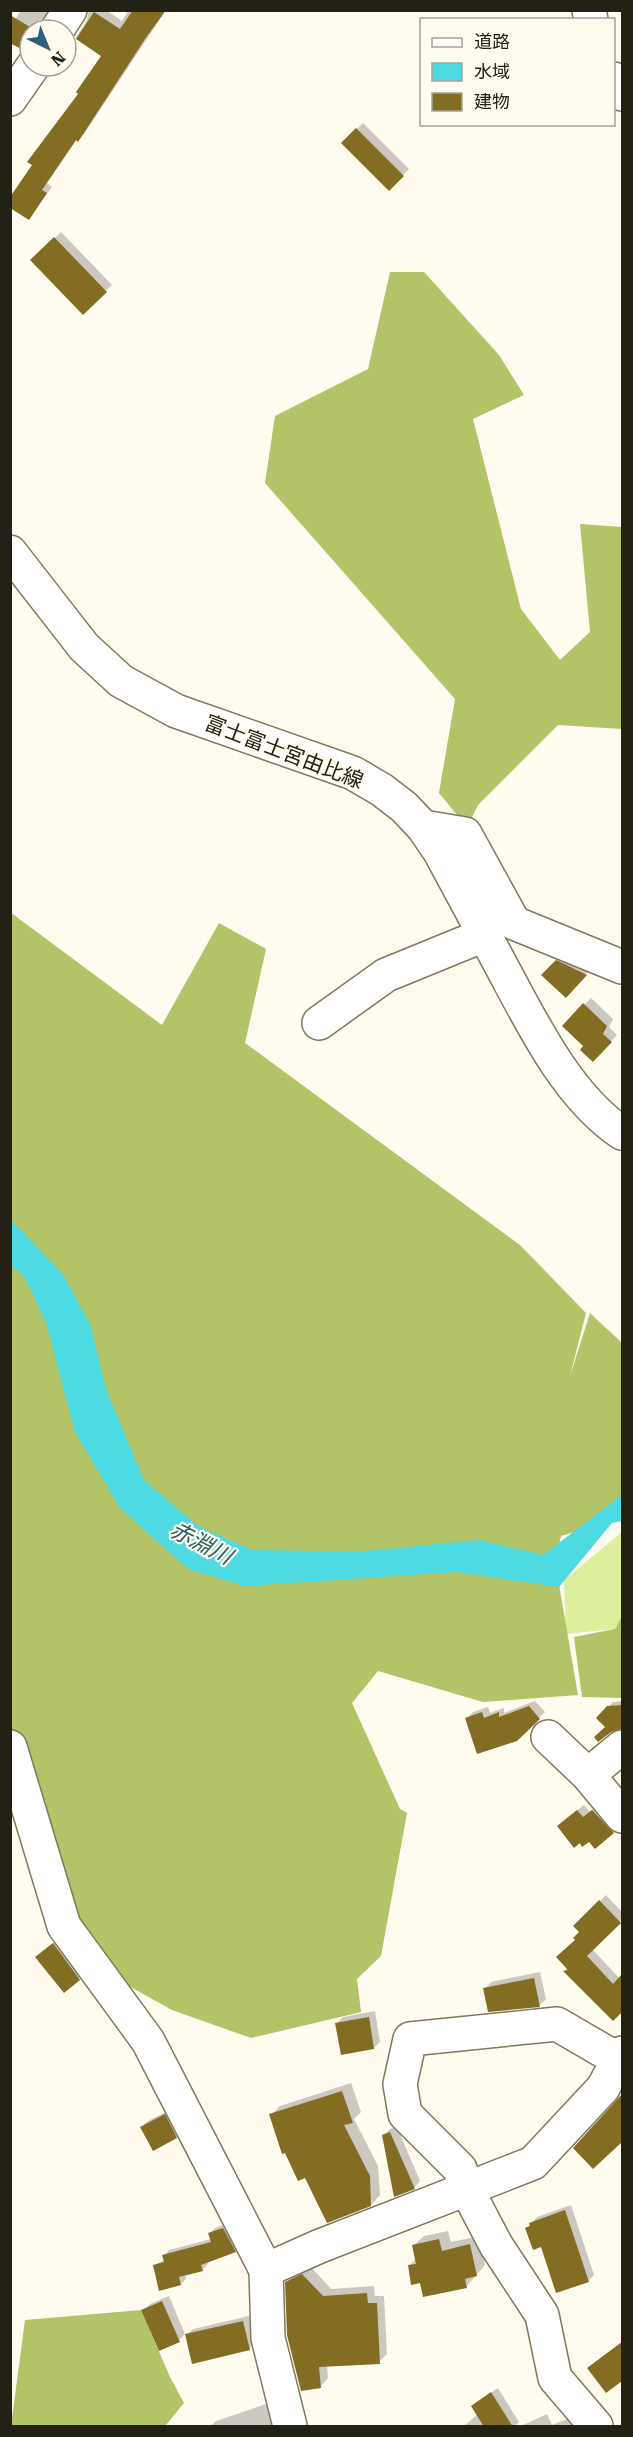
<svg xmlns="http://www.w3.org/2000/svg" width="633" height="2437" font-family="'Roboto Serif','Noto Sans JP',serif">
  <rect width="100%" height="100%" fill="#fffbef"/>
  <polygon fill="#ddee9d" points="622,1532 622,1616 615,1629 566,1634 564,1580"/>
  <g fill="#b2c368">
    <polygon points="390,272 424,272 499,355 524,395 473,419 521,609 560,660 590,632 580,524 622,527 622,729 558,725 478,805 467,827 439,793 455,699 265,483 275,416 368,369"/>
    <polygon points="10,912 162,1025 219,923 266,949 245,1043 520,1245 586,1313 570,1376 590,1313 622,1343 622,1518 561,1536 555,1561 578,1695 483,1702 378,1671 352,1703 400,1809 407,1813 381,1956 357,1979 361,2012 251,2038 172,2010 109,1975 57,1907 10,1758"/>
    <polygon points="622,1616 622,1698 582,1697 574,1637 615,1629"/>
    <polygon points="141,2310 170,2377 184,2403 165,2426 11,2426 25,2320"/>
  </g>
  <polygon fill="#4ddae2" points="11,1220 62,1273 90,1324 107,1392 144,1480 198,1526 252,1550 355,1552 479,1540 543,1555 622,1495 622,1521 612,1523 559,1587 457,1572 245,1586 188,1569 120,1508 75,1432 46,1323 25,1278 11,1265"/>
  <g fill="#0003">
    <polygon points="21,10 48,10 44,22 46,30 30,30 30,46 10,28"/>
    <polygon points="89,10 106,10 122,21 129,10 166,10 84,134 77,139 47,183 52,187 29,218 80,93 103,55 76,38 87,20"/>
    <polygon points="363,123 409,169 389,188 343,143"/>
    <polygon points="61,232 112,285 83,312 33,260"/>
    <polygon points="563,955 591,968 566,996 544,975"/>
    <polygon points="591,998 613,1019 609,1027 617,1035 593,1060 585,1046 564,1026"/>
    <polygon points="535,1701 545,1712 516,1739 467,1718 473,1712 488,1707 490,1713 504,1708 504,1713"/>
    <polygon points="622,1701 622,1727 606,1727 598,1718 613,1702"/>
    <polygon points="599,1804 619,1825 595,1846 565,1820 584,1805 590,1812"/>
    <polygon points="606,1895 622,1912 622,1919 592,1949 620,1979 622,1976 622,2012 565,1971 582,1932 576,1926"/>
    <polygon points="60,1938 86,1973 64,1991 43,1951"/>
    <polygon points="540,1972 546,1999 540,2005 485,1989 491,1982"/>
    <polygon points="375,2011 380,2042 374,2048 337,2023 343,2017"/>
    <polygon points="351,2083 361,2112 354,2119 378,2166 380,2195 371,2205 306,2176 271,2115 280,2106"/>
    <polygon points="622,2095 622,2140 593,2167 575,2148"/>
    <polygon points="171,2109 183,2131 176,2137 142,2127 148,2121"/>
    <polygon points="397,2127 420,2181 414,2188 384,2135 390,2129"/>
    <polygon points="571,2205 594,2275 588,2281 542,2245 527,2228 537,2217"/>
    <polygon points="228,2223 240,2246 235,2251 207,2261 208,2264 202,2270 185,2274 186,2279 181,2284 154,2266 165,2259 164,2256 169,2250 211,2239 209,2234 215,2228"/>
    <polygon points="448,2231 451,2242 479,2236 485,2265 466,2287 421,2281 409,2266 417,2258 414,2245 424,2236"/>
    <polygon points="311,2267 331,2289 374,2286 375,2296 384,2296 387,2354 379,2362 327,2365 328,2378 321,2386 287,2283 295,2275"/>
    <polygon points="169,2296 185,2334 179,2340 143,2311 150,2304"/>
    <polygon points="249,2316 255,2342 249,2349 187,2335 193,2329"/>
    <polygon points="622,2342 622,2379 606,2391 595,2362"/>
    <polygon points="498,2388 519,2422 515,2426 464,2426 478,2414 473,2406"/>
    <polygon points="269,2403 275,2426 211,2426 216,2421"/>
    <polygon points="547,2414 552,2425 575,2416 585,2426 521,2426"/>
  </g>
  <g fill="#826d23">
    <polygon points="133,10 166,10 145,39 78,142 76,140 42,190 47,193 29,220 10,208 10,197 32,165 27,162 78,94 76,92 101,56 76,39 94,12 120,29"/>
    <polygon points="10,15 30,27 30,48 23,50 10,43"/>
    <polygon points="356,128 404,176 389,191 341,143"/>
    <polygon points="54,237 107,292 83,315 30,260"/>
    <polygon points="556,960 587,975 566,998 541,975"/>
    <polygon points="583,1003 607,1026 603,1034 612,1042 593,1062 580,1050 583,1046 562,1026"/>
    <polygon points="622,1705 622,1729 611,1732 598,1742 594,1737 605,1727 596,1718 607,1706"/>
    <polygon points="529,1706 540,1719 517,1741 477,1754 465,1718 482,1712 484,1718 499,1712 499,1717"/>
    <polygon points="577,1810 583,1817 592,1810 614,1833 595,1849 589,1842 582,1847 580,1843 574,1848 557,1826"/>
    <polygon points="599,1900 621,1923 587,1956 613,1984 622,1974 622,2012 613,2021 563,1971 568,1970 556,1957 575,1940 573,1938 579,1932 573,1926"/>
    <polygon points="53,1943 80,1980 64,1993 35,1957"/>
    <polygon points="534,1978 540,2007 488,2012 483,1988"/>
    <polygon points="369,2017 374,2049 341,2055 335,2023"/>
    <polygon points="342,2091 353,2123 344,2125 370,2176 371,2206 327,2223 305,2178 298,2181 285,2153 282,2154 269,2114"/>
    <polygon points="622,2094 622,2142 593,2169 573,2148"/>
    <polygon points="165,2114 177,2138 153,2151 140,2127"/>
    <polygon points="390,2132 415,2189 394,2197 382,2135"/>
    <polygon points="565,2210 589,2282 556,2293 541,2247 533,2250 525,2228 530,2226 529,2223"/>
    <polygon points="223,2228 236,2252 201,2265 203,2271 179,2277 181,2285 159,2291 153,2265 164,2262 162,2255 211,2242 208,2233"/>
    <polygon points="439,2239 442,2251 470,2244 477,2276 465,2279 467,2288 423,2297 420,2283 411,2285 408,2265 416,2264 412,2245"/>
    <polygon points="302,2274 323,2296 367,2293 368,2303 377,2303 380,2364 319,2367 321,2388 301,2391 287,2335 285,2282"/>
    <polygon points="162,2301 180,2342 159,2351 141,2310"/>
    <polygon points="243,2321 250,2350 192,2364 185,2334"/>
    <polygon points="622,2342 622,2381 606,2393 587,2368"/>
    <polygon points="491,2392 513,2427 484,2427 471,2406"/>
  </g>
  <g fill="none" stroke-linecap="round" stroke-linejoin="round">
    <g stroke="#81795e" stroke-width="36">
      <g id="minor">
        <polyline points="589,10 591,20"/>
        <polyline points="57,30 70,10"/>
        <polyline points="614,79 622,94"/>
        <polyline points="10,99 33,66"/>
        <polyline points="423,827 465,834 514,923 622,967"/>
        <polyline points="319,1023 386,975 484,935"/>
        <polyline points="548,1737 588,1775 622,1816"/>
        <polyline points="10,1747 64,1926 148,2041 266,2270 268,2338 290,2426"/>
        <polyline points="588,1775 622,1747"/>
        <polyline points="266,2270 320,2246 533,2163 603,2088 622,2053"/>
        <polyline points="596,2426 555,2378 542,2315 496,2245 466,2188 460,2169 405,2114 400,2084 410,2039 557,2024 617,2059 622,2065"/>
      </g>
    </g>
    <g stroke="#81795e" stroke-width="36">
      <path id="major" d="M 10,552 L 84,647 L 121,681 L 176,711 L 353,773 L 382,790 L 404,807 L 423,827 L 440,852 C 461,891 482,930 503,969 C 533,1025 568,1097 622,1133"/>
    </g>
    <use href="#minor" stroke="#fff" stroke-width="33"/>
    <use href="#major" stroke="#fff" stroke-width="33"/>
  </g>
  <g text-anchor="middle" dominant-baseline="central" stroke-width="4.5" stroke-linejoin="round" paint-order="stroke">
    <g font-size="21" fill="#232015" stroke="#fffbef">
      <text transform="translate(284 752) rotate(21)">富士富士宮由比線</text>
    </g>
    <g font-size="22" font-style="italic" fill="#255f62" stroke="#fffbef">
      <text transform="translate(201 1543) rotate(27)">赤淵川</text>
    </g>
  </g>
  <rect width="633" height="2437" fill="none" stroke="#232015" stroke-width="24"/>
  <rect x="420" y="18" width="195" height="108" fill="#fffbef" stroke="#a7a398" stroke-width="1.5"/>
  <rect x="432" y="38" width="30" height="9" fill="#ffffff" stroke="#a7a398" stroke-width="1.5"/>
  <text x="474" y="48" font-size="18" fill="#232015">道路</text>
  <rect x="432" y="63" width="30" height="18" fill="#4ddae2" stroke="#a7a398" stroke-width="1.5"/>
  <text x="474" y="78" font-size="18" fill="#232015">水域</text>
  <rect x="432" y="93" width="30" height="18" fill="#826d23" stroke="#a7a398" stroke-width="1.5"/>
  <text x="474" y="108" font-size="18" fill="#232015">建物</text>
  <g transform="translate(48 48) rotate(137)"><circle r="28" fill="#fffbef" stroke="#a7a398" stroke-width="1.5"/>
  <path d="M0-4.5L10 22L0 15L-10 22Z" fill="#305f7e"/>
  <text y="-9" font-size="16" font-weight="bold" text-anchor="middle" fill="#232015">N</text>
  </g>
</svg>
